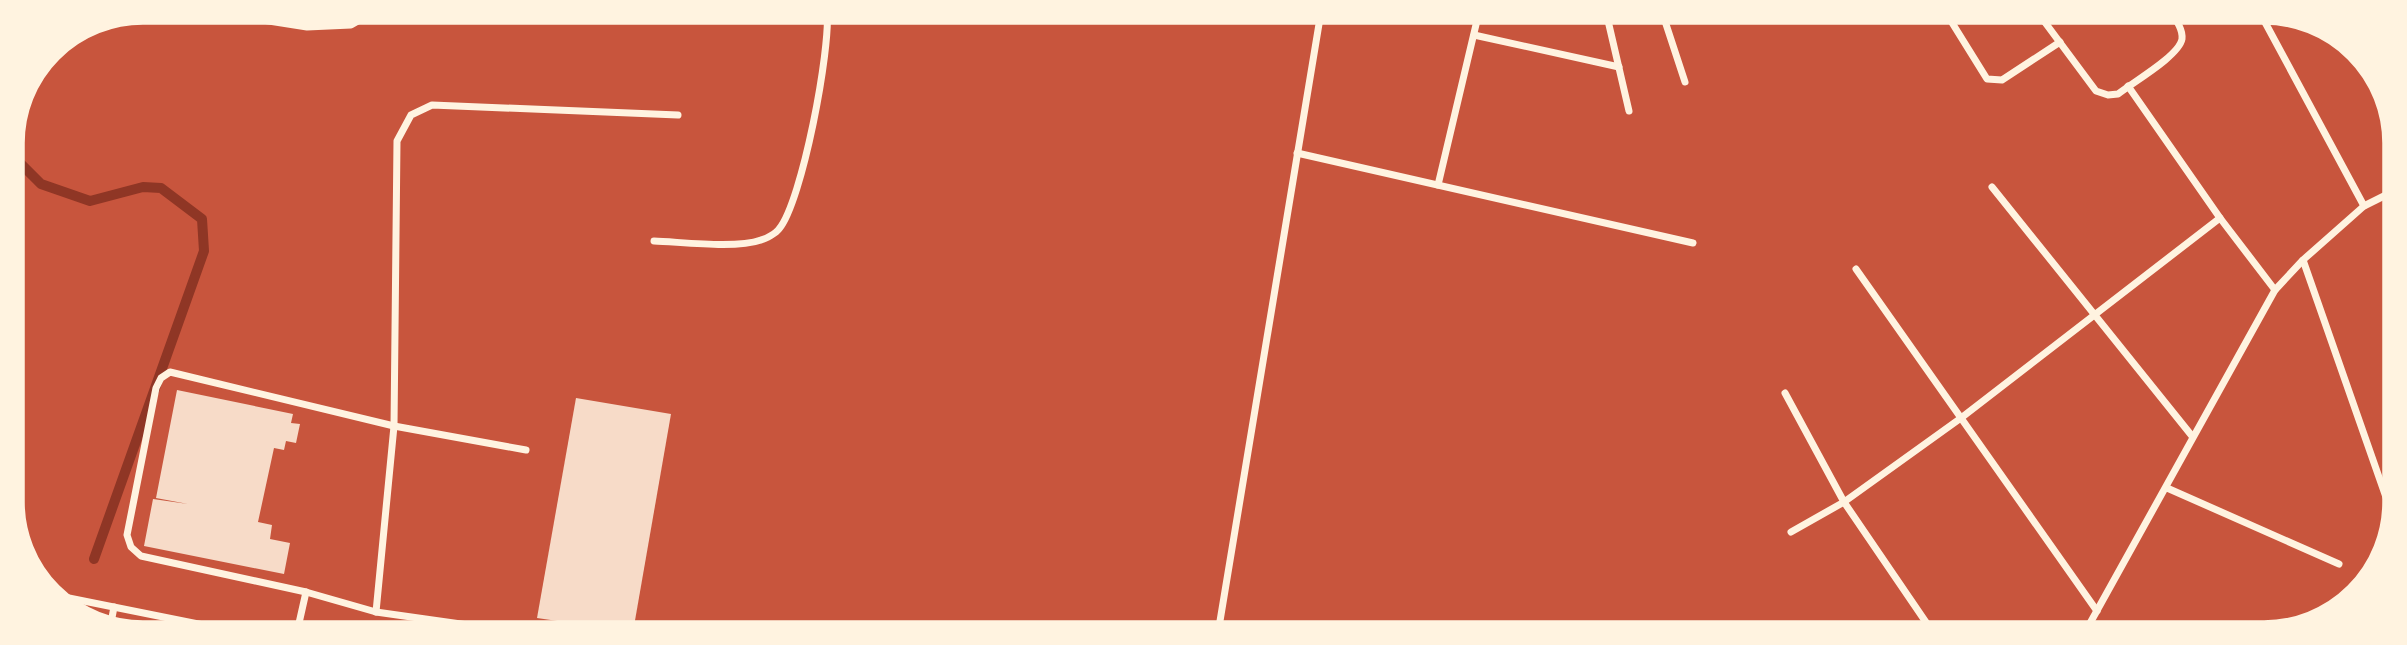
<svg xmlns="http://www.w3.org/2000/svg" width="2407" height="645" font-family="Mulish,sans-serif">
  <rect width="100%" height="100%" fill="#c8553d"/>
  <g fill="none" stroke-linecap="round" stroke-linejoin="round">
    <polyline stroke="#8f3625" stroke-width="10" points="11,154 41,184 90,201 143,187 161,188 202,219 204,251 94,559"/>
  </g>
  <g fill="#f7dbc8">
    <polygon points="177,390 293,414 291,423 300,424 296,443 286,441 284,450 274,448 258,522 272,525 270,539 290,543 284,574 144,546 153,499 188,504 156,498"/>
    <polygon points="576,398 671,414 633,632 537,618"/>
  </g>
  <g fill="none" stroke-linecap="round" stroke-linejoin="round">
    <g stroke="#fff3e0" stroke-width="7">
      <polyline points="204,11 307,27 351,25 365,17 367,11"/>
      <polyline points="1606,12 1629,111"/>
      <polyline points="1662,12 1685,82"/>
      <polyline points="1946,13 1987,79 2002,80 2060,42"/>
      <path d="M 2038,13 L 2096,91 L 2108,95 L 2118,94 C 2133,82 2179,56 2182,39 C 2183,29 2176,20 2171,13"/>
      <polyline points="2260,13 2364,206"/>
      <polyline points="1474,35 1619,67"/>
      <polyline points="2128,86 2220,218 2275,290"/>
      <polyline points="1297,153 1693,243"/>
      <polyline points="1438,185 1479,12"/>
      <polyline points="1992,187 2192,436"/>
      <path d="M 654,241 C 682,242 736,249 761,240 C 766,239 776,233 779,229 C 802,202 831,48 827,11"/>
      <polyline points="2303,260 2394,520"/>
      <polyline points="1856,269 2097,611"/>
      <polyline points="1785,393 1844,502 1934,634"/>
      <polyline points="2167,488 2339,564"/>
      <polyline points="1791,532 1844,502 1961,418 2220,218"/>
      <polyline points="49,594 238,632"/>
      <polyline points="376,612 394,426 397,141 411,115 432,105 678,115"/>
      <polyline points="110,628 114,607"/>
      <polyline points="489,628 376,612 306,592 141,556 131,547 127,535 156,388 161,378 170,372 394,426 526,450"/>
      <polyline points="297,632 306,592"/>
      <polyline points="1218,633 1321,12"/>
      <polyline points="2084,634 2275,290 2303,260 2364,206 2394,191"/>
    </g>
  </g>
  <path d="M0 0H2407V645H0ZM143 23H2264A120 120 0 0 1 2384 143V502A120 120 0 0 1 2264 622H143A120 120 0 0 1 23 502V143A120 120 0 0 1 143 23Z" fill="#fff3e0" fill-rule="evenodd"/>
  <path fill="none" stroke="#fff3e0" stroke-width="3.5" d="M143 23H2264A120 120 0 0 1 2384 143V502A120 120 0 0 1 2264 622H143A120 120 0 0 1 23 502V143A120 120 0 0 1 143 23Z"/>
</svg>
